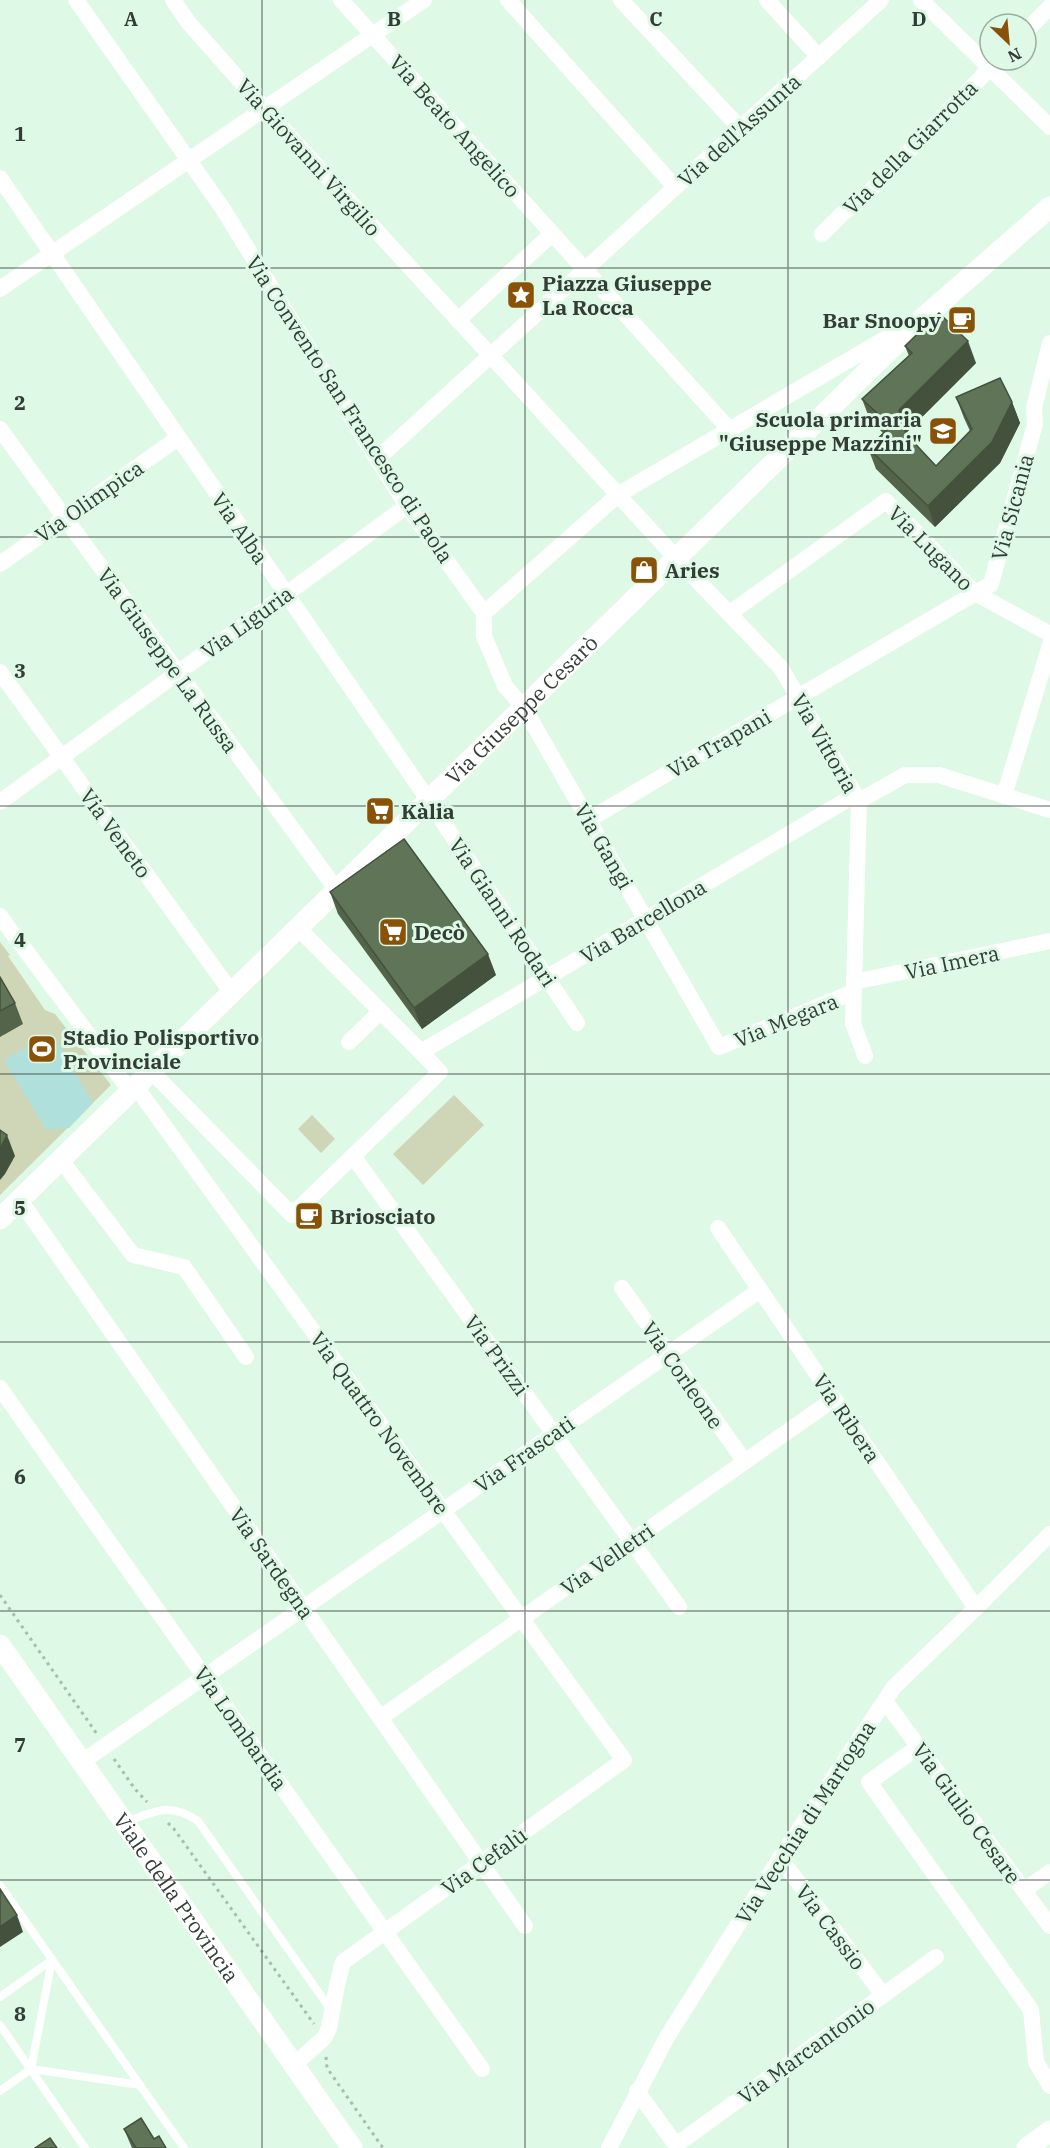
<svg xmlns="http://www.w3.org/2000/svg" width="1050" height="2148" font-family="'IBM Plex Serif',serif">
  <rect width="100%" height="100%" fill="#def9e6"/>
  <g fill="#cfd6b8">
    <polygon points="0,942 10,955 8,956 45,1010 55,1014 111,1085 0,1195"/>
    <polygon points="454,1095 484,1125 423,1185 393,1154"/>
    <polygon points="312,1115 335,1139 321,1153 298,1129"/>
  </g>
  <polygon fill="#afe0dc" points="52,1033 93,1103 69,1128 46,1130 4,1060"/>
  <g fill="none" stroke-linecap="round" stroke-linejoin="round">
    <g stroke="#a7bdae" stroke-width="3" stroke-dasharray="3 4.5" stroke-linecap="butt">
      <polyline points="0,1595 97,1734"/>
      <polyline points="114,1759 135,1789 147,1802"/>
      <polyline points="168,1823 174,1829 314,2024"/>
      <polyline points="326,2057 327,2068 383,2148"/>
    </g>
    <g stroke="#fff" stroke-width="8">
      <path d="M 126,1822 C 155,1811 170,1802 198,1821 L 331,2010"/>
      <polyline points="0,1885 184,2148"/>
      <polyline points="0,1997 52,1960"/>
      <polyline points="0,2025 85,2148"/>
      <polyline points="31,2069 52,1960"/>
      <polyline points="0,2091 31,2069 140,2085"/>
    </g>
    <g stroke="#fff" stroke-width="16">
      <polyline points="76,0 223,209 377,459 407,506 484,613"/>
      <polyline points="173,0 188,22 265,109 676,558 781,668 859,801 853,1023 865,1056"/>
      <polyline points="341,0 729,429"/>
      <polyline points="508,0 675,187"/>
      <polyline points="621,0 740,128"/>
      <polyline points="767,0 819,57"/>
      <polyline points="921,0 1050,127"/>
      <polyline points="1026,31 1050,7"/>
      <polyline points="0,178 429,801 577,1023"/>
      <polyline points="822,234 844,212 861,200 998,60"/>
      <polyline points="0,289 424,0"/>
      <polyline points="458,320 552,234"/>
      <polyline points="0,429 337,890"/>
      <polyline points="377,459 881,0"/>
      <polyline points="0,564 178,438"/>
      <polyline points="484,613 484,636 505,686 524,708 719,1047 854,992"/>
      <polyline points="484,613 619,494 890,336 905,329"/>
      <polyline points="730,613 886,501 975,593 1050,634"/>
      <polyline points="0,672 232,993"/>
      <polyline points="1004,796 1050,645"/>
      <polyline points="859,801 905,775 939,775 1050,810"/>
      <polyline points="0,802 407,506"/>
      <polyline points="588,820 991,584 1035,424 1034,408 1050,343"/>
      <polyline points="0,916 131,1092"/>
      <polyline points="298,928 421,1052 855,795"/>
      <polyline points="854,982 1050,941"/>
      <polyline points="349,1042 380,1012"/>
      <polyline points="151,1071 292,1215 440,1072 421,1052"/>
      <polyline points="136,1087 624,1760 343,1962 337,1985 329,2028 324,2038 294,2065"/>
      <polyline points="353,1156 679,1607"/>
      <polyline points="61,1160 133,1255 184,1267 246,1357"/>
      <polyline points="20,1200 525,1926"/>
      <polyline points="718,1228 976,1608"/>
      <polyline points="622,1288 745,1462"/>
      <polyline points="0,1388 482,2069"/>
      <polyline points="885,1701 1050,1926"/>
      <polyline points="380,1718 834,1399"/>
      <polyline points="918,1747 869,1782 1031,2010 1036,2062 1050,2086"/>
      <polyline points="82,1762 760,1290"/>
      <polyline points="780,1858 883,1995"/>
      <polyline points="1024,1890 1050,1872"/>
      <polyline points="637,2091 678,2148"/>
      <polyline points="676,2145 936,1957"/>
      <polyline points="609,2148 667,2037 780,1858 894,1687 976,1608 1050,1534"/>
    </g>
    <g stroke="#fff" stroke-width="21">
      <path id="s1" d="M 0,1219 L 915,325 L 1050,207"/>
      <path id="s2" d="M 0,1645 L 352,2148"/>
      <polyline points="1027,2148 1050,2131"/>
    </g>
  </g>
  <g fill="#53644b">
    <polygon points="905,346 976,363 907,432 909,437 936,466 970,431 964,418 956,397 1012,402 1020,423 1000,463 935,527 876,469 868,448 883,433 870,420 862,399 909,356"/>
    <polygon points="330,892 496,975 422,1029 338,914"/>
    <polygon points="0,977 15,1003 23,1024 0,1037"/>
    <polygon points="124,2129 154,2139 166,2148 132,2148"/>
  </g>
  <g fill="#43513d">
    <polygon points="968,341 976,363 907,432 914,456 906,434 899,410"/>
    <polygon points="1012,402 1020,423 1000,463 935,527 928,506"/>
    <polygon points="488,954 496,975 422,1029 414,1008"/>
    <polygon points="7,1135 15,1156 5,1174 0,1180 0,1149"/>
    <polygon points="17,1915 23,1932 0,1947 0,1927"/>
  </g>
  <g fill="#607457" stroke="#43513d" stroke-width="1.5">
    <polygon points="939,313 968,341 899,410 906,434 936,466 972,429 956,397 1000,378 1012,402 992,442 928,506 868,448 891,426 862,399 912,353 905,346"/>
    <polygon points="404,839 488,954 414,1008 330,892"/>
    <polygon points="0,977 15,1003 0,1011"/>
    <polygon points="0,1130 7,1135 0,1149"/>
    <polygon points="0,1889 17,1915 0,1927"/>
    <polygon points="141,2118 154,2139 159,2136 166,2148 136,2148 124,2129"/>
    <polygon points="50,2138 57,2148 35,2148"/>
  </g>
  <path fill="none" stroke="#333d36" stroke-width="1.5" stroke-opacity="0.55" d="M 262,0 L 262,2148M 525,0 L 525,2148M 788,0 L 788,2148M 0,268 L 1050,268M 0,537 L 1050,537M 0,806 L 1050,806M 0,1074 L 1050,1074M 0,1342 L 1050,1342M 0,1611 L 1050,1611M 0,1880 L 1050,1880"/>
  <defs>
    <g id="sight-square" transform="scale(1.5)"><rect x="-9" y="-9" width="18" height="18" rx="4" fill="#8a5207" stroke="#def9e6"/><path d="M0-6L1.8-2.2L6-1.7L2.9 1.2L3.7 5.4L0 3.3L-3.7 5.4L-2.9 1.2L-6-1.7L-1.8-2.2Z" fill="#fff"/></g>
    <g id="cafe-square" transform="scale(1.5)"><rect x="-9" y="-9" width="18" height="18" rx="4" fill="#8a5207" stroke="#def9e6"/><path d="M-5.5-4.5H6V0H3Q3 3.5 0 3.5H-2.5Q-5.5 3.5-5.5 0ZM3-3.2v2h1.7v-2ZM-6 4.5H4V6H-6Z" fill="#fff"/></g>
    <g id="school-square" transform="scale(1.5)"><rect x="-9" y="-9" width="18" height="18" rx="4" fill="#8a5207" stroke="#def9e6"/><path d="M0-5L7-2L0 1L-7-2ZM-4 1L0 2.5L4 1V4Q0 6-4 4Z" fill="#fff"/></g>
    <g id="shop-square" transform="scale(1.5)"><rect x="-9" y="-9" width="18" height="18" rx="4" fill="#8a5207" stroke="#def9e6"/><path d="M-5-2.5h2.3a2.7 3.5 0 0 1 5.4 0H5L5.5 6h-11ZM-1.5-2.5h3a1.5 2.3 0 0 0-3 0Z" fill="#fff"/></g>
    <g id="supermarket-square" transform="scale(1.5)"><rect x="-9" y="-9" width="18" height="18" rx="4" fill="#8a5207" stroke="#def9e6"/><path d="M-6-5.5h2.5l.6 2H6L4.5 2H-2.5L-4.4-4H-6ZM-1.5 3.2a1.3 1.3 0 1 0 .1 0ZM3 3.2a1.3 1.3 0 1 0 .1 0Z" fill="#fff"/></g>
    <g id="stadium-square" transform="scale(1.5)"><rect x="-9" y="-9" width="18" height="18" rx="4" fill="#8a5207" stroke="#def9e6"/><path d="M0-5a6.5 5 0 1 0 0 10a6.5 5 0 1 0 0-10ZM-3.5-1.8h7v3.6h-7Z" fill="#fff"/></g>
  </defs>
  <g fill-rule="evenodd">
    <use href="#sight-square" x="521" y="295"/>
    <use href="#cafe-square" x="962" y="320"/>
    <use href="#school-square" x="943" y="431"/>
    <use href="#shop-square" x="644" y="570"/>
    <use href="#supermarket-square" x="380" y="811"/>
    <use href="#supermarket-square" x="393" y="932"/>
    <use href="#stadium-square" x="42" y="1049"/>
    <use href="#cafe-square" x="309" y="1216"/>
  </g>
  <g text-anchor="middle" dominant-baseline="central" stroke-width="6" stroke-linejoin="round" paint-order="stroke">
    <g font-size="21" fill="#333d36" stroke="#def9e6">
      <text transform="translate(455 126) rotate(48)">Via Beato Angelico</text>
      <text transform="translate(739 130) rotate(-42)">Via dell'Assunta</text>
      <text transform="translate(910 147) rotate(-45)">Via della Giarrotta</text>
      <text transform="translate(309 157) rotate(48)">Via Giovanni Virgilio</text>
      <text transform="translate(350 409) rotate(57)">Via Convento San Francesco di Paola</text>
      <text transform="translate(89 501) rotate(-35)">Via Olimpica</text>
      <text transform="translate(1012 507) rotate(-75)">Via Sicania</text>
      <text transform="translate(240 528) rotate(55)">Via Alba</text>
      <text transform="translate(931 548) rotate(45)">Via Lugano</text>
      <text transform="translate(247 622) rotate(-36)">Via Liguria</text>
      <text transform="translate(168 660) rotate(54)">Via Giuseppe La Russa</text>
      <text stroke="none"><textPath href="#s1" startOffset="729">Via Giuseppe Cesarò</textPath></text>
      <text transform="translate(719 743) rotate(-30)">Via Trapani</text>
      <text transform="translate(825 743) rotate(60)">Via Vittoria</text>
      <text transform="translate(116 833) rotate(54)">Via Veneto</text>
      <text transform="translate(604 846) rotate(60)">Via Gangi</text>
      <text transform="translate(503 912) rotate(56)">Via Gianni Rodari</text>
      <text transform="translate(643 921) rotate(-31)">Via Barcellona</text>
      <text transform="translate(952 962) rotate(-12)">Via Imera</text>
      <text transform="translate(786 1020) rotate(-22)">Via Megara</text>
      <text transform="translate(497 1355) rotate(54)">Via Prizzi</text>
      <text transform="translate(683 1375) rotate(55)">Via Corleone</text>
      <text transform="translate(847 1418) rotate(56)">Via Ribera</text>
      <text transform="translate(380 1423) rotate(54)">Via Quattro Novembre</text>
      <text transform="translate(524 1454) rotate(-35)">Via Frascati</text>
      <text transform="translate(607 1559) rotate(-35)">Via Velletri</text>
      <text transform="translate(272 1563) rotate(55)">Via Sardegna</text>
      <text transform="translate(241 1728) rotate(55)">Via Lombardia</text>
      <text transform="translate(967 1813) rotate(54)">Via Giulio Cesare</text>
      <text transform="translate(805 1822) rotate(-57)">Via Vecchia di Martogna</text>
      <text transform="translate(484 1861) rotate(-36)">Via Cefalù</text>
      <text stroke="none"><textPath href="#s2" startOffset="308">Viale della Provincia</textPath></text>
      <text transform="translate(831 1927) rotate(53)">Via Cassio</text>
      <text transform="translate(806 2051) rotate(-36)">Via Marcantonio</text>
    </g>
    <g font-size="21" font-weight="bold" fill="#333d36" stroke="#def9e6" text-anchor="start">
      <text x="542" y="283">Piazza Giuseppe<tspan x="542" dy="24">La Rocca</tspan></text>
      <text x="941" y="320" text-anchor="end">Bar Snoopy</text>
      <text x="922" y="419" text-anchor="end">Scuola primaria<tspan x="922" dy="24">"Giuseppe Mazzini"</tspan></text>
      <text x="665" y="570">Aries</text>
      <text x="401" y="811">Kàlia</text>
      <text x="414" y="932">Decò</text>
      <text x="63" y="1037">Stadio Polisportivo<tspan x="63" dy="24">Provinciale</tspan></text>
      <text x="330" y="1216">Briosciato</text>
    </g>
  </g>
  <g font-size="20" text-anchor="middle" font-weight="bold" fill="#333d36" stroke="#def9e6" stroke-width="6" stroke-linejoin="round" paint-order="stroke">
    <text x="131" y="26">A</text>
    <text x="394" y="26">B</text>
    <text x="656" y="26">C</text>
    <text x="919" y="26">D</text>
    <text x="20" y="141">1</text>
    <text x="20" y="410">2</text>
    <text x="20" y="678">3</text>
    <text x="20" y="947">4</text>
    <text x="20" y="1215">5</text>
    <text x="20" y="1484">6</text>
    <text x="20" y="1752">7</text>
    <text x="20" y="2021">8</text>
  </g>
  <g transform="translate(1008 42) rotate(154)"><circle r="28" fill="#def9e6" stroke="#9aaea0" stroke-width="1.5"/>
  <path d="M0-4.5L10 22L0 15L-10 22Z" fill="#8a5207"/>
  <text y="-9" font-size="16" font-weight="bold" text-anchor="middle" fill="#333d36">N</text>
  </g>
</svg>
